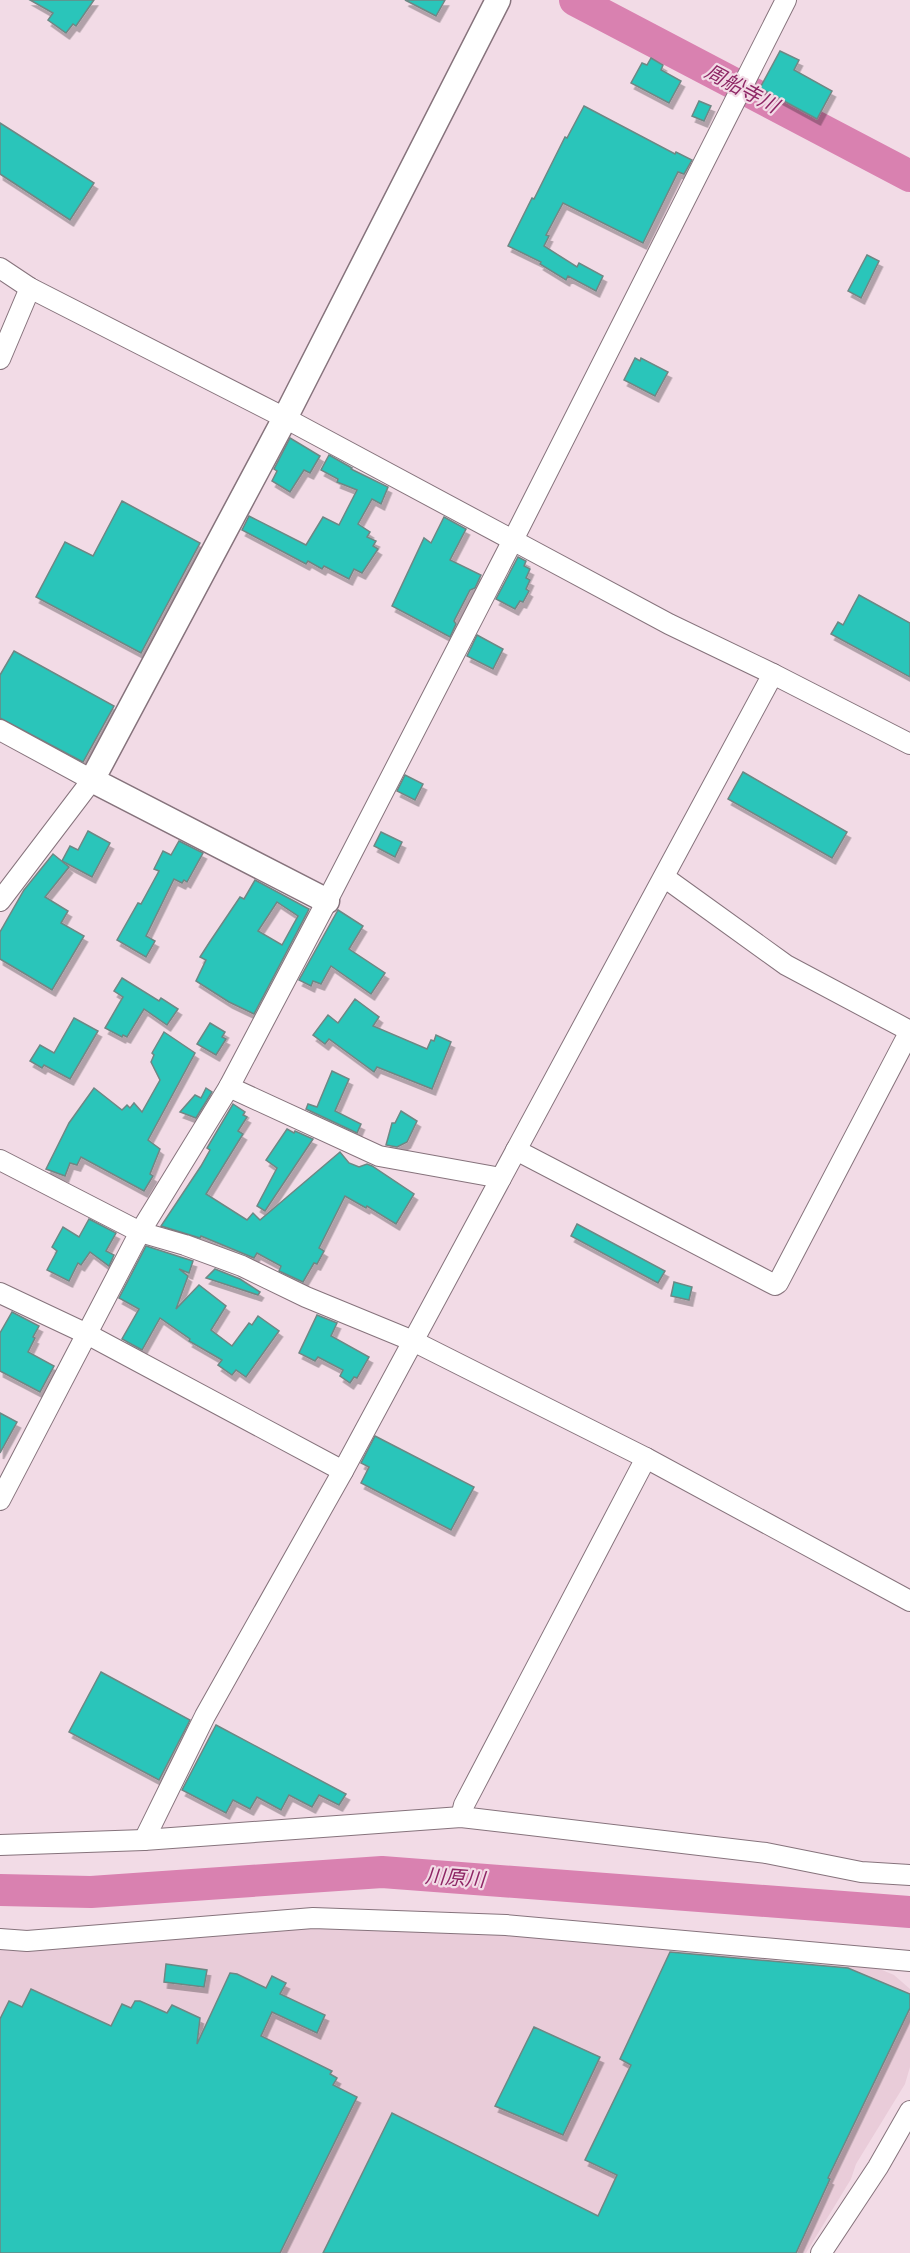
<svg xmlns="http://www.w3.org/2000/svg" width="910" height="2253" font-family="'IBM Plex Sans','Noto Sans JP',sans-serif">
  <defs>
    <filter id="shadow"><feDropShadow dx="3.5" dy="6" stdDeviation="0" flood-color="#0004"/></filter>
  </defs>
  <rect width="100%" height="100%" fill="#f2dbe6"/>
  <polygon fill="#e9ccd9" points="395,1924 870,1965 894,1975 910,1989 910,2067 905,2084 856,2164 851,2179 806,2253 0,2253 0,1946 62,1950 72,1944 197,1934"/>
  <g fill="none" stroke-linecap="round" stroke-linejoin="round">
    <g stroke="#d981b0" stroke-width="32">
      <polyline points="575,0 910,176"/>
      <polyline points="0,1890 91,1892 382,1872 910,1912"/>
    </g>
  </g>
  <g fill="#29c5ba" stroke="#6e8784" stroke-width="1.5" fill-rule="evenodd" filter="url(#shadow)">
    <polygon points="30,0 94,0 76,26 73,24 66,33 48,20 53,13"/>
    <polygon points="405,0 445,0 436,16"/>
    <polygon points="780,51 799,60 794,70 832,91 817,119 760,88"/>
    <polygon points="651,58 663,65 661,70 681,81 669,103 631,83 642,63 647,65"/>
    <polygon points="699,101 711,106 704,121 692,116"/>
    <polygon points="584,106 675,154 676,152 692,160 684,174 678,172 643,243 563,203 546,235 549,236 544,246 577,267 579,263 603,276 596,291 568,276 566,280 540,264 541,262 508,246 532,198 534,199 565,137 567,138"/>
    <polygon points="0,123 94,183 70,220 0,174"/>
    <polygon points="867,255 879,261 861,298 848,291"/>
    <polygon points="635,358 640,361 641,358 668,372 655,396 624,380"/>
    <polygon points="290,438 320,456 310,473 304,470 290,492 272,481 277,471 274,469"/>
    <polygon points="329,455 352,468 351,469 388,487 381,504 372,499 358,524 370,532 367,537 376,541 373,546 378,549 362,573 354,569 349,579 324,566 322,569 308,561 306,564 242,530 249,516 306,545 323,517 339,525 357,490 337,482 338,479 321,470"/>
    <polygon points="122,501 200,543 141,653 36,597 65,542 93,556"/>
    <polygon points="444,517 466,529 450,560 481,575 475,588 470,590 454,621 456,624 450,637 392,606 424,538 431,543"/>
    <polygon points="518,557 526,561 524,566 530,569 526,578 530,580 526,589 529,591 523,602 520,601 515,609 496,599"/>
    <polygon points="859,595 910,623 910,677 831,634 838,622 843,625"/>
    <polygon points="477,635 503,649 493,669 467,656"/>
    <polygon points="14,651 114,706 83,762 0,718 0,675"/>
    <polygon points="743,772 847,832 832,858 728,799"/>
    <polygon points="405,775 423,784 415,800 397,791"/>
    <polygon points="88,831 110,843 92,877 62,861 70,846 78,850"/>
    <polygon points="381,832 402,842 395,857 374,846"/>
    <polygon points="179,841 203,853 187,882 184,880 182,883 174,879 146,936 155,941 146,957 117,940 138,903 141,904 159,871 154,869 163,851 171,855"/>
    <polygon points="53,854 69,867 45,897 68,911 61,923 84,936 52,990 0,959 0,932 24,890"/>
    <path d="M 255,880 L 309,909 L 254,1014 L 229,1002 L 196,981 L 206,960 L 200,957 L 209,943 L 240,897 L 244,899 ZM 277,902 L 298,916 L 282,945 L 258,931 Z"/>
    <polygon points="338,910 363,926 349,949 385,973 371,994 331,966 321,984 313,981 311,986 299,980"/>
    <polygon points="122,978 159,1001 161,998 178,1009 167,1025 144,1009 127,1037 123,1035 122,1037 105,1028 123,997 114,991"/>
    <polygon points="355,999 379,1017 373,1026 427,1049 431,1040 434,1041 436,1035 451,1042 432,1089 377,1067 374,1072 329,1039 325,1044 313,1035 328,1015 338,1023"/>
    <polygon points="74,1018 98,1031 70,1079 44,1065 42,1068 30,1061 40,1045 54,1053"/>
    <polygon points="210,1023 225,1032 222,1037 226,1039 216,1055 197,1044"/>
    <polygon points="164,1032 195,1053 148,1140 160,1149 150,1174 153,1176 144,1191 81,1157 77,1165 70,1163 65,1176 46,1169 69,1123 94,1088 122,1110 127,1105 130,1108 134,1103 142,1112 160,1080 151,1062 154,1055 152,1053"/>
    <polygon points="332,1071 349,1079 335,1111 361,1124 357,1133 306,1109 308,1104 317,1107"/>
    <polygon points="206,1088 212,1092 196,1118 180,1112 195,1095 201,1098"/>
    <polygon points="233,1104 245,1112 243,1115 247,1117 238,1131 243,1134 206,1194 247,1220 253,1213 260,1220 340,1152 349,1163 359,1167 367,1164 372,1166 414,1194 396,1224 367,1206 366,1208 345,1196 319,1248 324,1251 317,1264 314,1263 303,1282 279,1271 281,1266 257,1253 254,1258 201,1236 200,1238 161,1226 201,1166 210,1150 207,1148"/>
    <polygon points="401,1111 417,1121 407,1142 397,1147 386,1145 392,1123 395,1123"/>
    <polygon points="287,1129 294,1133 295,1131 313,1139 265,1211 257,1206 277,1168 266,1160"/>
    <polygon points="89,1219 116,1233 106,1251 114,1255 109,1266 90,1252 81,1265 78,1263 69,1281 47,1270 57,1251 52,1247 63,1227 79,1237"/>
    <polygon points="577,1224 665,1271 658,1283 571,1236"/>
    <polygon points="146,1246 193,1261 189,1273 179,1269 188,1276 176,1309 199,1285 226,1306 211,1330 232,1346 249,1323 252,1325 258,1316 279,1331 246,1377 236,1370 232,1375 218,1365 222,1360 189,1341 190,1339 160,1318 142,1350 122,1339 139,1309 119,1298"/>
    <polygon points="215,1269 240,1279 260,1292 258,1295 206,1278"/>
    <polygon points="674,1282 692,1287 689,1300 671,1296"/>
    <polygon points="12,1312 39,1326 33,1337 35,1338 28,1352 54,1366 40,1392 0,1371 0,1333"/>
    <polygon points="317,1315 337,1323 331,1336 369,1357 357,1378 354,1377 350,1383 340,1376 343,1370 318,1357 315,1361 299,1353"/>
    <polygon points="0,1413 17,1422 0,1453"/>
    <polygon points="375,1436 474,1487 451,1530 361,1483 369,1467 361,1463"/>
    <polygon points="101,1672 190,1720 159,1780 69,1732"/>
    <polygon points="216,1725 346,1794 339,1805 319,1795 312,1807 289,1795 281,1810 257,1797 250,1809 233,1800 226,1813 182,1790"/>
    <polygon points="670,1952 848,1968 910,1994 910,2008 828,2178 830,2179 796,2253 323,2253 392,2113 598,2216 617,2175 585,2160 631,2065 620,2059"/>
    <polygon points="166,1964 207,1970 204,1987 164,1982"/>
    <polygon points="230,1973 237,1974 266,1988 272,1976 286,1983 280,1994 325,2015 317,2033 272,2012 261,2036 332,2071 330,2074 337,2078 333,2085 357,2097 280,2253 0,2253 0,2019 9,2001 22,2007 31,1989 111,2026 122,2004 131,2008 135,2001 140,2001 167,2013 172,2005 200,2018 197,2044"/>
    <polygon points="534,2027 600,2057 563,2135 495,2106"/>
  </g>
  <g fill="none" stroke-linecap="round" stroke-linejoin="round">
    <g stroke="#86737c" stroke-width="22">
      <g id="minor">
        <polyline points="0,268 30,288 285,418 669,624 773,674 910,744"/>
        <polyline points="0,359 30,288"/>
        <polyline points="0,730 92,780 0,901"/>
        <polyline points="664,877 786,965 910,1031"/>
        <polyline points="229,1087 379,1156 501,1178"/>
        <polyline points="516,1150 775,1285 778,1283 910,1031"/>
        <polyline points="0,1160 140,1232 185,1245 242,1266 306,1297 413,1341 646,1458 910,1601"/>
        <polyline points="0,1293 87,1334 343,1471"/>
        <polyline points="0,1500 140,1232 229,1087 327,901 513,540 786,0"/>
        <polyline points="461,1817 464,1805 646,1458"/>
        <polyline points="144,1840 205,1716 343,1471 773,674"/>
        <polyline points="0,1845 144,1840 461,1817 766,1853 861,1872 910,1875"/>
        <polyline points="0,1939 27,1941 313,1918 506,1925 910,1961"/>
        <polyline points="821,2253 878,2167 910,2111"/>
      </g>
    </g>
    <g stroke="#86737c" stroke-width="27">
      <polyline id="tertiary" points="327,901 92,780 285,418 498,0"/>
    </g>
    <use href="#minor" stroke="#fff" stroke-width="20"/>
    <use href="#tertiary" stroke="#fff" stroke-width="24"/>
  </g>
  <g text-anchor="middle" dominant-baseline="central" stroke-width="4.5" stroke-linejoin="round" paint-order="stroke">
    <g font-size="20" font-style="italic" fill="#8e2665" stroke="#f2dbe6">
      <text transform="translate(742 88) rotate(28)">周船寺川</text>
      <text transform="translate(455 1877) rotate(4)">川原川</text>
    </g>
  </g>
</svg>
